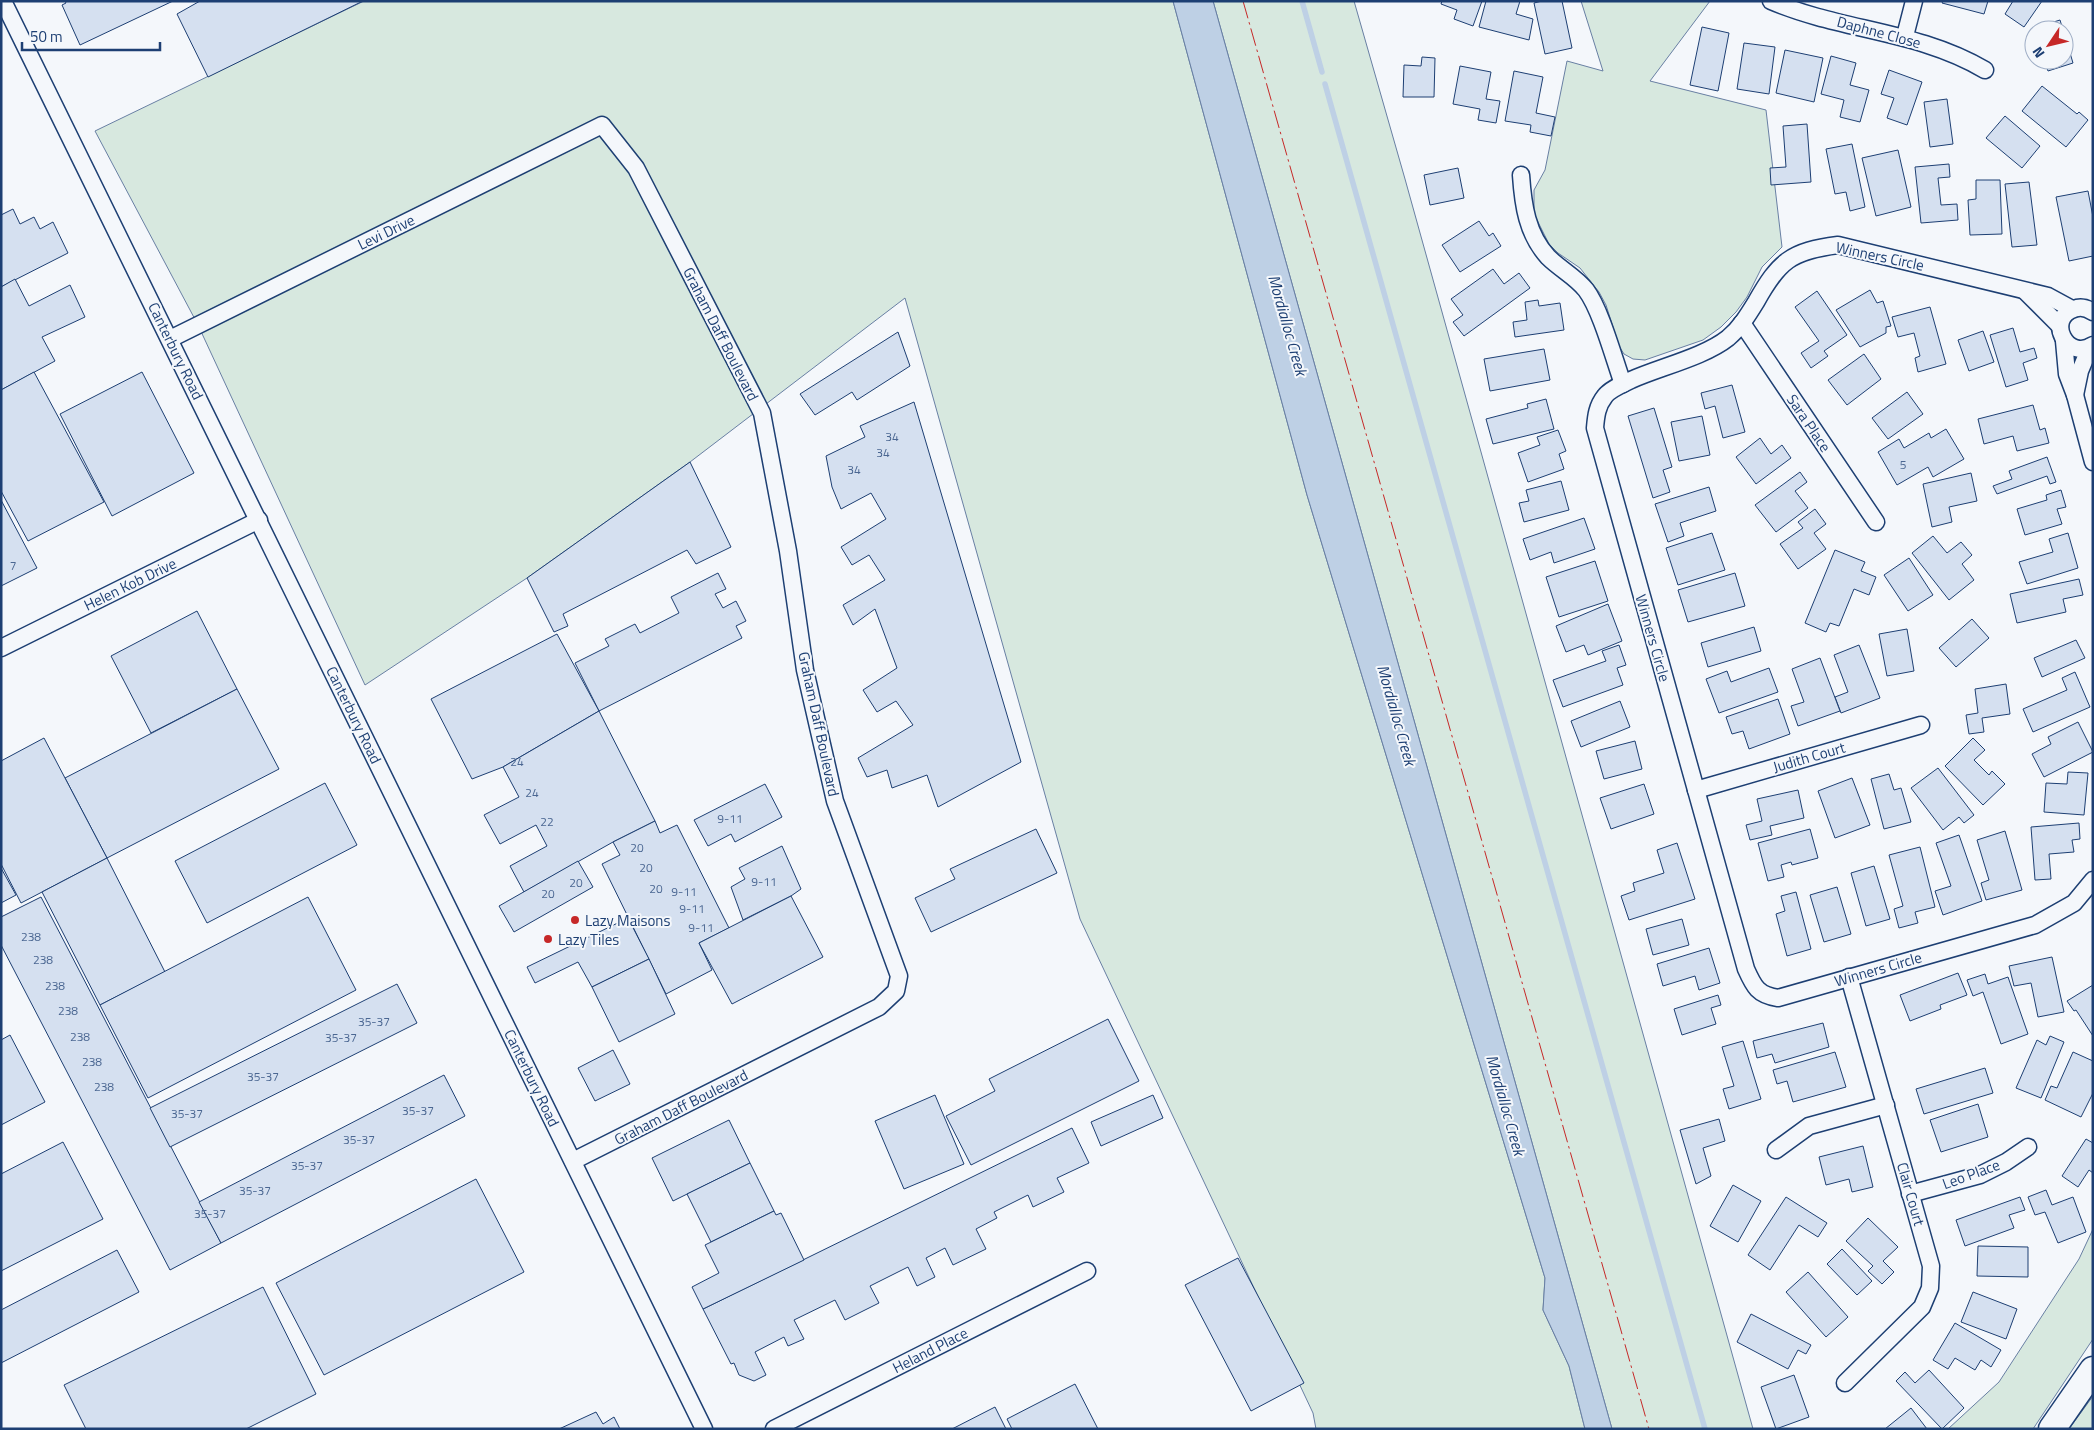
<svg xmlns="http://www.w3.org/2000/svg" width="2094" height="1430" font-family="'Titillium Web',sans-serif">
  <rect width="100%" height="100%" fill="#f4f7fb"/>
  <g fill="#d7e8df" stroke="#687fa3">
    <polygon points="364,1 1173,1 1307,495 1545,1278 1543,1310 1569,1366 1585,1429 1316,1429 1313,1413 1080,919 905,298 690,462 527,578 365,685 198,325 95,131"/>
    <polygon points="1213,1 1354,1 1405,179 1753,1429 1612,1429"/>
    <polygon points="1581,1 1710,1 1650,81 1766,110 1782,247 1762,267 1747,297 1736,312 1721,327 1703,340 1645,360 1633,359 1624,354 1619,346 1606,305 1599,292 1580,268 1558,253 1549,244 1534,214 1534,190 1545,170 1567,61 1603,71"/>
    <polygon points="2093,1229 2093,1339 2033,1429 1948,1429 1999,1382 2079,1259"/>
    <polygon points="2093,1396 2093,1429 2069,1429"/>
  </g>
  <polygon fill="#bed0e5" stroke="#687fa3" points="1173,1 1213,1 1612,1429 1585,1429 1569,1366 1543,1310 1545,1278 1307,495"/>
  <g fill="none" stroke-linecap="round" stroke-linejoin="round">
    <g stroke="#bed0e5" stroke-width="5.5">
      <polyline points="1302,1 1322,72"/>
      <polyline points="1325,84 1705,1429"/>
    </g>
  </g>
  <g fill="#d5e0f0" stroke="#1d3f73">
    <polygon points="65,1 173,1 80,45 62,5 66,3"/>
    <polygon points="200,1 363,1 208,77 177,14"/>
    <polygon points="1442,1 1482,1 1473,26 1454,19 1457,10 1441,4"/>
    <polygon points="1486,1 1520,1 1516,14 1533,19 1529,40 1479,27"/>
    <polygon points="1542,1 1562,1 1572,48 1545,54 1534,3"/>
    <polygon points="1943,1 1988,1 1984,14 1942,3"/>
    <polygon points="2013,1 2042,1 2024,27 2005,14"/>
    <polygon points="2060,20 2063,30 2035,30 2034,28"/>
    <polygon points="1702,27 1729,33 1718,91 1690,85"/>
    <polygon points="2064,33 2073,63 2048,71 2044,60 2064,60"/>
    <polygon points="1744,43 1775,47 1769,94 1737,89"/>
    <polygon points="1785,50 1823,58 1814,102 1776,93"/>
    <polygon points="1831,56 1856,63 1850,85 1869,90 1860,122 1840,117 1844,100 1821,94"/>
    <polygon points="1422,57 1435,58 1434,97 1403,97 1404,65 1421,66"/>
    <polygon points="1460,66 1491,72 1486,99 1500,101 1496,123 1478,120 1480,109 1453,104"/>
    <polygon points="1889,70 1922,82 1907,125 1887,118 1894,98 1881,94"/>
    <polygon points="1514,71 1543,77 1536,113 1555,117 1551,136 1530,132 1531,125 1505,121"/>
    <polygon points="2042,86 2077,114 2079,112 2088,120 2066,147 2022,111"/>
    <polygon points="1947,99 1953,144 1930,147 1924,102"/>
    <polygon points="2005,116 2040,146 2022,168 1986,138"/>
    <polygon points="1807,124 1811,182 1771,185 1770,168 1786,167 1783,126"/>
    <polygon points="1852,144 1865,207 1850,211 1846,192 1835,194 1826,149"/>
    <polygon points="1898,150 1911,207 1876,216 1862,158"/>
    <polygon points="1949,164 1950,177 1938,178 1941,205 1957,204 1958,220 1921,223 1915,167"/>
    <polygon points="1458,168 1464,198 1430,205 1424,175"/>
    <polygon points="1976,180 2000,180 2002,234 1970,235 1968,200 1976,199"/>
    <polygon points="2029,182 2037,245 2012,247 2005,184"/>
    <polygon points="2088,191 2093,217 2093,256 2069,261 2056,197"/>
    <polygon points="13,209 20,224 34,217 40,229 53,222 68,253 1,287 1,215"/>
    <polygon points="1479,221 1489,236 1493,233 1501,246 1460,272 1442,245"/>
    <polygon points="1493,269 1504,284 1519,273 1530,288 1464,336 1453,322 1463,315 1451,299"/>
    <polygon points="15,279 29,306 70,285 85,317 42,337 55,361 1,390 1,287"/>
    <polygon points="1870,290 1877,303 1883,301 1891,326 1886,327 1886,333 1860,347 1836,310"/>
    <polygon points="1817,291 1847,335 1824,351 1828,356 1811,368 1801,353 1819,341 1795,307"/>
    <polygon points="1538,300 1539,306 1560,303 1564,330 1515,337 1513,322 1527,320 1525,302"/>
    <polygon points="1930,307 1946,364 1918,372 1915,358 1920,356 1914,333 1898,337 1892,317"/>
    <polygon points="2013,328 2020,352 2034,348 2037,358 2023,363 2028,380 2006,387 1990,335"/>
    <polygon points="1983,331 1994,362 1969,371 1958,340"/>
    <polygon points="898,332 910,366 857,400 852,392 815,415 800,394"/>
    <polygon points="1544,349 1550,380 1490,391 1484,359"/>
    <polygon points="1864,354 1881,379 1847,405 1828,380"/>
    <polygon points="34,372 104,502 28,541 1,491 1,390"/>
    <polygon points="142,372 194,473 112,516 60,414"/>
    <polygon points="1732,385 1745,432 1723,438 1715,406 1705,409 1701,393"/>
    <polygon points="1907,392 1923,414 1888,439 1872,418"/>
    <polygon points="1546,399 1554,429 1493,444 1486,419 1528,408 1527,404"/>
    <polygon points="914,402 1021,762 938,807 927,775 892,788 887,770 867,777 858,758 913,725 896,701 877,712 863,690 897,668 875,609 853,625 843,605 885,580 869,555 852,565 841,547 886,519 871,493 841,509 832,487 826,456 865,437 860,426"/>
    <polygon points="2033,405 2040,430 2045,428 2049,443 2017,451 2013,436 1984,444 1978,419"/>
    <polygon points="1654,408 1672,467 1663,470 1670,492 1653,498 1628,416"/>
    <polygon points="1702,416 1710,455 1679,461 1671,422"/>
    <polygon points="1946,429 1964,459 1933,477 1928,467 1897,485 1878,452 1899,439 1904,448 1929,433 1931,438"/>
    <polygon points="1558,430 1566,451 1559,454 1564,469 1528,482 1518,453 1540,445 1537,437"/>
    <polygon points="1760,438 1771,454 1782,445 1791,458 1756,484 1736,457"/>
    <polygon points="2047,457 2056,482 2050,484 2047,476 1997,494 1993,486 2012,479 2009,471"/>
    <polygon points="690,462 731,547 696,564 687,550 563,614 568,626 554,632 527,578"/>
    <polygon points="1800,472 1807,482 1795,491 1808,508 1776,532 1755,505"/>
    <polygon points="1971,473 1977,501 1949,507 1952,522 1932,527 1923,484"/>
    <polygon points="1561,481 1569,510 1524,522 1519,503 1529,501 1526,490"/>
    <polygon points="1709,487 1716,511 1680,523 1684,536 1668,542 1655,504"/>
    <polygon points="2061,490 2066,507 2057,509 2062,524 2025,535 2017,509 2047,500 2046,495"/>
    <polygon points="1,500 37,568 1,586"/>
    <polygon points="1815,509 1826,524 1814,533 1826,549 1798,569 1780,544 1803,528 1798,522"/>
    <polygon points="1584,518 1595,549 1554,563 1551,552 1530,560 1523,539"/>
    <polygon points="1712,533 1725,570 1678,585 1666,548"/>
    <polygon points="2068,533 2078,568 2027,584 2019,562 2053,552 2049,539"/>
    <polygon points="1933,536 1947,553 1961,542 1972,555 1962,564 1974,580 1949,600 1912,553"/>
    <polygon points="1835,550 1865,562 1861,571 1876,577 1869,595 1854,589 1839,626 1830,623 1826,632 1805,623"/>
    <polygon points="1909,558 1933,595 1908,611 1884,575"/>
    <polygon points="1595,561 1608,601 1559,617 1546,577"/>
    <polygon points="718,573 726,589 715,594 723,608 736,601 746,621 736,626 742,638 599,711 575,663 609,646 605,639 635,624 640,633 679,613 671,597"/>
    <polygon points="1735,573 1745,606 1688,622 1678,590"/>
    <polygon points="2079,579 2083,595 2063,599 2066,612 2017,623 2010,594"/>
    <polygon points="1608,604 1622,641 1588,655 1584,645 1566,652 1556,626"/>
    <polygon points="197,611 237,689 151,733 111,656"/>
    <polygon points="1972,619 1989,638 1956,667 1939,648"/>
    <polygon points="1754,627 1761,651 1708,667 1701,643"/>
    <polygon points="1907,629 1914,671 1887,676 1879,634"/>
    <polygon points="557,634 599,711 503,767 472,779 431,699"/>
    <polygon points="2076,640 2085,658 2042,677 2034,658"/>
    <polygon points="1619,645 1626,665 1617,668 1623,685 1563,707 1553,680 1606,661 1602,651"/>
    <polygon points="1859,645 1880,698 1841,713 1835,697 1848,692 1834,655"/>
    <polygon points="1820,658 1840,711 1798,726 1791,706 1804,702 1792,669"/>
    <polygon points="1769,668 1778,692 1719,713 1706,679 1727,671 1731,682"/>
    <polygon points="2075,672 2090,707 2033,732 2023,709 2067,690 2062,678"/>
    <polygon points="2006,684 2010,714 1982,718 1984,732 1969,734 1966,715 1978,713 1975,689"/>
    <polygon points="237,689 279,769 107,858 65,778"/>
    <polygon points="1778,699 1790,734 1749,749 1743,731 1732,734 1726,717"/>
    <polygon points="1620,701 1630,727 1581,747 1571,721"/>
    <polygon points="599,711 655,821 613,842 524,892 510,866 547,846 536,825 500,844 484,815 519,797 503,767"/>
    <polygon points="2078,722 2093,752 2044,777 2032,754 2051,744 2048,737"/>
    <polygon points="44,738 107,858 21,903 1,864 1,761"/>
    <polygon points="1973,738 1985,750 1974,760 1989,775 1992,771 2005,784 1983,805 1945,766"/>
    <polygon points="1635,741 1642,769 1604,779 1596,751"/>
    <polygon points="1938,768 1974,815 1964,823 1959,817 1943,830 1911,788"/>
    <polygon points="2068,772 2088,773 2084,815 2044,812 2046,783 2067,784"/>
    <polygon points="1889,774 1894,790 1901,788 1911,822 1884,829 1871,779"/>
    <polygon points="1852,778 1870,825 1835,838 1818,791"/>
    <polygon points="325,783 357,845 207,923 175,861"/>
    <polygon points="765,784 782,817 735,842 731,834 708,846 694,820"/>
    <polygon points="1644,784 1654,814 1611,829 1600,798"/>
    <polygon points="1798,790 1804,818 1770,826 1772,835 1750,840 1746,825 1762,821 1757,799"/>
    <polygon points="655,821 660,833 677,825 729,928 699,943 712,970 666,994 602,864 620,855 613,842"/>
    <polygon points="2079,823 2080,839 2072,840 2074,852 2049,854 2051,879 2035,880 2031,827"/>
    <polygon points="1036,829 1057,873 931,932 915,898 955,879 950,869"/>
    <polygon points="1810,829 1818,858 1792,865 1791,862 1781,865 1784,877 1768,881 1758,843"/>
    <polygon points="2005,831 2022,890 1986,900 1981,883 1989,880 1977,840"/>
    <polygon points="1959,835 1982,901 1943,915 1935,891 1951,886 1936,843"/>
    <polygon points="1677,843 1695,899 1629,920 1621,896 1635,891 1633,883 1664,873 1657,850"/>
    <polygon points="782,846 801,889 791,896 743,920 731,887 745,879 739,868"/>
    <polygon points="1920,847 1935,907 1915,912 1918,923 1899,928 1894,909 1903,906 1889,855"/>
    <polygon points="107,858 165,972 100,1005 42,892"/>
    <polygon points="578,861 593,887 514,932 499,906"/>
    <polygon points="1874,866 1890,919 1866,926 1851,873"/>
    <polygon points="1,868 16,895 1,903"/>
    <polygon points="1837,887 1851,934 1824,942 1810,895"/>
    <polygon points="1796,892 1811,949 1787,956 1776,914 1785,911 1781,896"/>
    <polygon points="791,896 823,957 732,1004 699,943"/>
    <polygon points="41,897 221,1243 170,1270 1,945 1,917"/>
    <polygon points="308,897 356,990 148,1098 100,1005"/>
    <polygon points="628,918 649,959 592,987 578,962 535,983 527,967"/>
    <polygon points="1682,919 1689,945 1653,955 1646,929"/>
    <polygon points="1709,948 1720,983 1699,990 1695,976 1663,986 1657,964"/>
    <polygon points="2052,957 2064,1012 2038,1017 2031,983 2014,986 2009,966"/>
    <polygon points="649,959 675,1014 619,1042 592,987"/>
    <polygon points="1958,973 1967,995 1940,1005 1941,1009 1910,1021 1900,995"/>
    <polygon points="1985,974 1988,984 2008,977 2028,1034 2001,1044 1983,992 1973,996 1967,980"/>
    <polygon points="397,984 417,1023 170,1147 150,1108"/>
    <polygon points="2093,985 2093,1036 2076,1010 2074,1011 2067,1001"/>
    <polygon points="1718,995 1721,1005 1711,1008 1716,1024 1682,1035 1674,1009"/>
    <polygon points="1108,1019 1139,1081 971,1165 946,1116 995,1091 989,1079"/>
    <polygon points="1823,1023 1829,1047 1775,1063 1772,1054 1757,1058 1753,1041"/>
    <polygon points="10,1035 45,1102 1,1125 1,1040"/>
    <polygon points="2050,1036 2064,1042 2041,1098 2016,1088 2037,1040 2046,1045"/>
    <polygon points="1743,1041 1761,1099 1729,1109 1723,1089 1734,1086 1722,1047"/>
    <polygon points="613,1050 630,1084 595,1101 578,1068"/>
    <polygon points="1835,1052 1846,1087 1793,1102 1787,1081 1777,1084 1773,1070"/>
    <polygon points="2073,1052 2093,1061 2093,1093 2081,1117 2045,1100 2051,1086 2057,1088"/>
    <polygon points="1985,1068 1993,1093 1924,1114 1916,1089"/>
    <polygon points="444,1075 465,1116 221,1243 199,1202"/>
    <polygon points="935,1095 964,1164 904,1189 875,1121"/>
    <polygon points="1153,1095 1163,1118 1101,1146 1091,1122"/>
    <polygon points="1978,1104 1988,1137 1941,1152 1930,1120"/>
    <polygon points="1719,1119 1725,1141 1703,1148 1711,1176 1696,1184 1680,1130"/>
    <polygon points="729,1120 750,1163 673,1201 652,1158"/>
    <polygon points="1072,1128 1089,1163 1057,1178 1064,1192 1033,1207 1028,1195 994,1212 997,1218 976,1229 986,1249 953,1265 945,1248 926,1258 935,1277 917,1286 908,1267 870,1286 879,1303 845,1320 835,1300 794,1320 804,1339 788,1346 784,1337 755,1352 766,1375 754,1381 739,1375 734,1363 731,1364 703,1309"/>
    <polygon points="2086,1139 2093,1143 2093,1173 2089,1170 2078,1187 2062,1176"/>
    <polygon points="63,1142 103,1219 1,1271 1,1174"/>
    <polygon points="1863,1146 1873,1187 1852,1192 1849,1179 1826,1185 1819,1157"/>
    <polygon points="750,1163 774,1211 711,1242 687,1194"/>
    <polygon points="476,1179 524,1272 324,1375 276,1283"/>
    <polygon points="1733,1185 1761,1201 1738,1242 1710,1226"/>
    <polygon points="2046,1190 2052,1205 2073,1197 2086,1232 2058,1243 2045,1212 2035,1215 2028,1197"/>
    <polygon points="1786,1197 1827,1223 1818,1237 1799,1225 1770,1270 1748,1255"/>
    <polygon points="2020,1197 2025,1210 2009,1215 2014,1228 1965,1246 1956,1220"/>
    <polygon points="774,1211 776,1215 781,1213 804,1260 703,1309 692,1287 719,1273 705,1245"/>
    <polygon points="1868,1218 1898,1247 1883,1261 1894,1272 1882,1284 1868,1271 1873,1266 1846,1241"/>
    <polygon points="1978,1246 2028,1247 2028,1277 1977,1276"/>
    <polygon points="1842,1249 1872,1281 1857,1295 1827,1264"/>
    <polygon points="117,1250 139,1292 1,1363 1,1310"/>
    <polygon points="1238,1258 1304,1383 1251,1411 1185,1285"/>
    <polygon points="1808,1272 1848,1317 1826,1337 1786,1292"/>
    <polygon points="263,1287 316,1394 246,1429 86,1429 64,1385"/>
    <polygon points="1973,1292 2017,1309 2006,1339 1961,1322"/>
    <polygon points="1751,1314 1811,1345 1806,1354 1798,1350 1788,1369 1737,1342"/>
    <polygon points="1955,1323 2001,1350 1991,1367 1981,1360 1975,1370 1955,1358 1948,1369 1933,1360"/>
    <polygon points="1929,1370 1964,1408 1942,1429 1896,1381 1905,1372 1915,1383"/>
    <polygon points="1794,1375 1809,1417 1776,1429 1761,1387"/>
    <polygon points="1075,1384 1098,1429 1012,1429 1007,1419"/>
    <polygon points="995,1407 1006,1429 952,1429"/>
    <polygon points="1911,1408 1927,1429 1885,1429"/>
    <polygon points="596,1412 603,1424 614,1417 620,1429 559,1429"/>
  </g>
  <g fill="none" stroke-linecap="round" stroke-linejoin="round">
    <g stroke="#1d3f73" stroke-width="19">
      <g id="street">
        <polyline points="3,1 704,1429"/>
        <path d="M 1771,1 C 1841,31 1917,30 1985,70"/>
        <polyline points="1905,36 1914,1"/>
        <path d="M 1521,175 C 1523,205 1527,234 1548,257 C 1560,269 1576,277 1586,290 C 1601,310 1614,359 1623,384"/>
        <polyline points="2025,291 2060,326"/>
        <path d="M 2072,309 L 2048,296 L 1838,245 C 1791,251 1779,261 1756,302 C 1748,315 1740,328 1728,338 C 1704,357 1660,367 1631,380 C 1623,384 1610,389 1605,396 C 1597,406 1596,416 1595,428 L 1746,969 C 1754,987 1758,995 1778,998 L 2035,925 L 2074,903 L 2093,880"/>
        <path d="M 2093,312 C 2087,308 2081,306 2074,309 C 2045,319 2067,362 2093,345"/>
        <polyline points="1742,323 1876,522"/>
        <polyline points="170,339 602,125 636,168 762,413 788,551 805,670 835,801 899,976 896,991 879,1007 573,1161"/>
        <polyline points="2064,341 2067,374 2075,395 2093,462"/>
        <polyline points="2075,395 2080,371 2090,347"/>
        <polyline points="1,648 259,520"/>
        <polyline points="1696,790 1921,725"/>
        <polyline points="1776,1150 1809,1126 1886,1105"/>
        <polyline points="1910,1194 1980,1175 2006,1162 2028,1147"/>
        <polyline points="1845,1383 1922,1307 1930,1288 1931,1266 1849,977"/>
        <polyline points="774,1429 1087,1271"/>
      </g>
    </g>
    <g stroke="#1d3f73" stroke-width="29">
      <polyline id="primary" points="2052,1429 2093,1370"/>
    </g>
    <use href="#street" stroke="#f4f7fb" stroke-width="16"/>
    <use href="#primary" stroke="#f4f7fb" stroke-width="26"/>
    <polyline stroke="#c62828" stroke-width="1" stroke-dasharray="18 4 2.5 4" stroke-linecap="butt" points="1243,1 1649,1429"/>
  </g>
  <g fill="#c62828" stroke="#f4f7fb" stroke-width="2">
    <circle cx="575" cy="920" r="5"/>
    <circle cx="548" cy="939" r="5"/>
  </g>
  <g text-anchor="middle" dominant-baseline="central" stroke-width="4" stroke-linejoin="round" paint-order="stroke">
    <g font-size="12" fill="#4b6792">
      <text x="892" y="436">34</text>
      <text x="883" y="452">34</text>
      <text x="1903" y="464">5</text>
      <text x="854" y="469">34</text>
      <text x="13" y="565">7</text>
      <text x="517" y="761">24</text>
      <text x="532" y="792">24</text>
      <text x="730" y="818">9-11</text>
      <text x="547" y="821">22</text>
      <text x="637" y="847">20</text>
      <text x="646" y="867">20</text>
      <text x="764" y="881">9-11</text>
      <text x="576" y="882">20</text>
      <text x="656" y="888">20</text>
      <text x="684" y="891">9-11</text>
      <text x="548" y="893">20</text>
      <text x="692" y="908">9-11</text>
      <text x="701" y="927">9-11</text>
      <text x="31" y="936">238</text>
      <text x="43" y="959">238</text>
      <text x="55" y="985">238</text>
      <text x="68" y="1010">238</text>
      <text x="374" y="1021">35-37</text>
      <text x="80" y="1036">238</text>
      <text x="341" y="1037">35-37</text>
      <text x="92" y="1061">238</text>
      <text x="263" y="1076">35-37</text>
      <text x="104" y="1086">238</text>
      <text x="418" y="1110">35-37</text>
      <text x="187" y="1113">35-37</text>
      <text x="359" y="1139">35-37</text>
      <text x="307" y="1165">35-37</text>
      <text x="255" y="1190">35-37</text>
      <text x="210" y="1213">35-37</text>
    </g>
    <g font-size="15" fill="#1d3f73" stroke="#f4f7fb">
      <text transform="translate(1879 32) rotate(15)">Daphne Close</text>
      <text transform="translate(386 232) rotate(-26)">Levi Drive</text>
      <text transform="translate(1880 256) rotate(12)">Winners Circle</text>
      <text transform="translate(721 334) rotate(63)">Graham Daff Boulevard</text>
      <text transform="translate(176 351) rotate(64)">Canterbury Road</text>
      <text transform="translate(1809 423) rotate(56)">Sara Place</text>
      <text transform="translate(130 584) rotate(-26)">Helen Kob Drive</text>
      <text transform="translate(1653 638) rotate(74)">Winners Circle</text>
      <text transform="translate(354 715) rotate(64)">Canterbury Road</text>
      <text transform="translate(819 724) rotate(78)">Graham Daff Boulevard</text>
      <text transform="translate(1809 757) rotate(-16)">Judith Court</text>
      <text transform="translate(1878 969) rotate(-16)">Winners Circle</text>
      <text transform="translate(532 1078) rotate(64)">Canterbury Road</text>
      <text transform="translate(681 1107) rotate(-27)">Graham Daff Boulevard</text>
      <text transform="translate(1971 1174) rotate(-20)">Leo Place</text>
      <text transform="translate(1911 1194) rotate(74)">Clair Court</text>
      <text transform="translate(930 1350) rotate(-27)">Heland Place</text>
    </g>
    <g font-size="15" fill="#1d3f73" stroke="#f4f7fb" text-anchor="start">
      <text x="585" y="920">Lazy Maisons</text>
      <text x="558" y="939">Lazy Tiles</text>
    </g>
    <g font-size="16" font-style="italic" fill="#1d3f73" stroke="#f4f7fb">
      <text transform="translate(1288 325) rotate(74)">Mordialloc Creek</text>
      <text transform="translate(1397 715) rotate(74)">Mordialloc Creek</text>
      <text transform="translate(1506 1105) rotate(74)">Mordialloc Creek</text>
    </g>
  </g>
  <rect width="2094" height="1430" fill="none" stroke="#1d3f73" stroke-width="5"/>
  <g transform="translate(2049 45) rotate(235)"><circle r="24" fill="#f4f7fb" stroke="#9eadc5"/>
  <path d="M0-4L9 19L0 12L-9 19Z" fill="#c62828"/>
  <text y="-8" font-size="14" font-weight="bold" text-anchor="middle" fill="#1d3f73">N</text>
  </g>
  <path d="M22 42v8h138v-8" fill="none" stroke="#1d3f73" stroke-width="2.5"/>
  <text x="30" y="42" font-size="15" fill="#1d3f73" stroke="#f4f7fb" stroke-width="4" paint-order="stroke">50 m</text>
</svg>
